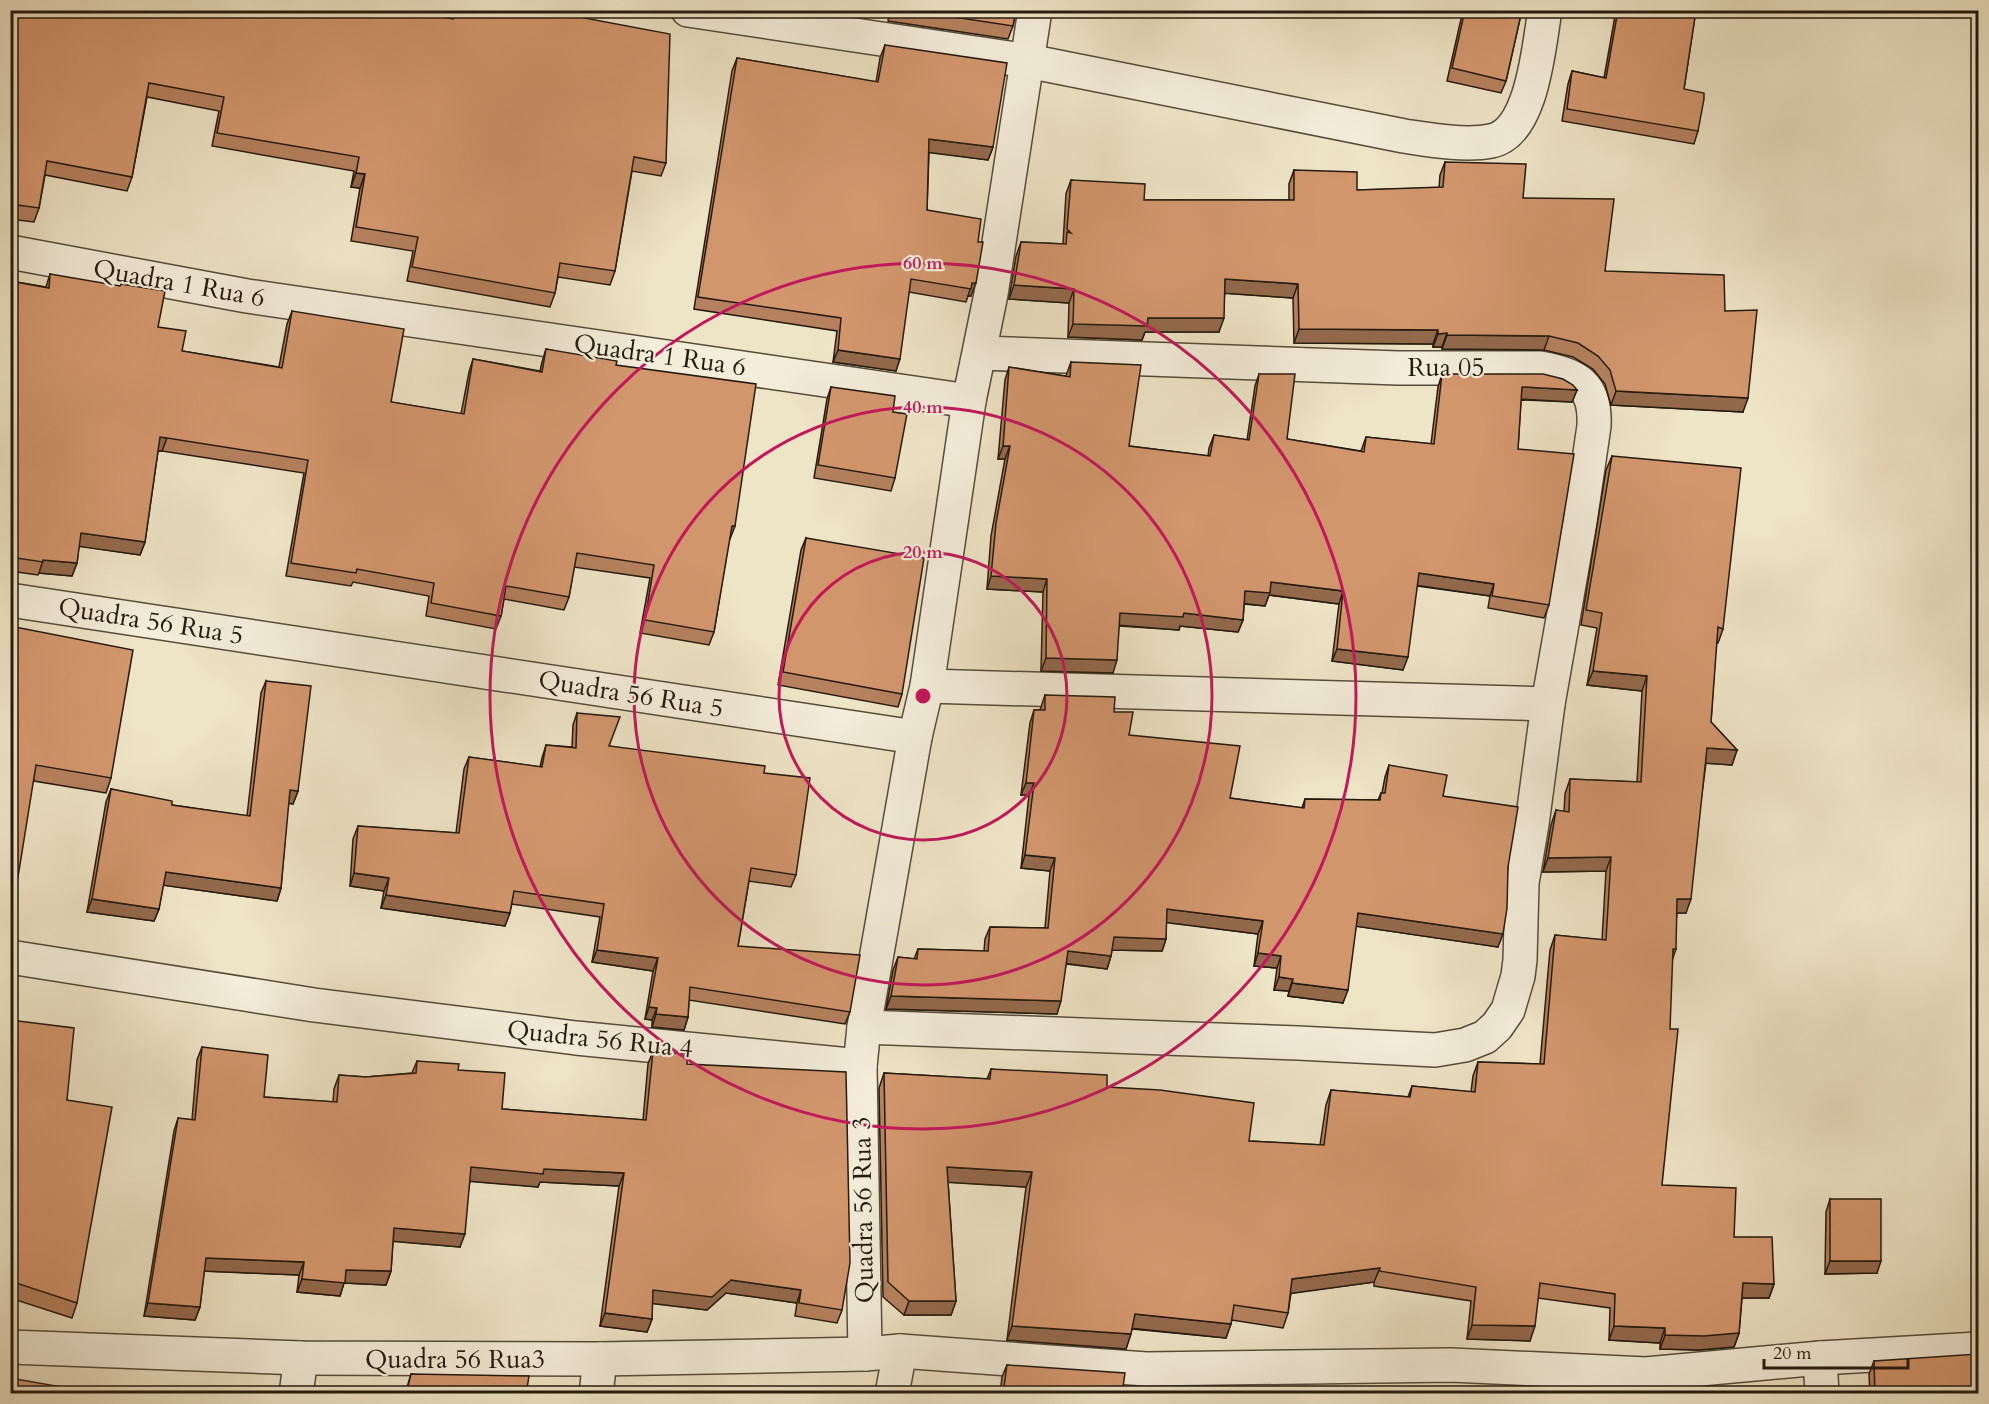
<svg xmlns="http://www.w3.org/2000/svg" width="1989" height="1404" font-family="Cardo,serif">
  <rect width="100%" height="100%" fill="#eee4c6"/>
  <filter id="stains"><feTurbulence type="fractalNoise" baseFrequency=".00333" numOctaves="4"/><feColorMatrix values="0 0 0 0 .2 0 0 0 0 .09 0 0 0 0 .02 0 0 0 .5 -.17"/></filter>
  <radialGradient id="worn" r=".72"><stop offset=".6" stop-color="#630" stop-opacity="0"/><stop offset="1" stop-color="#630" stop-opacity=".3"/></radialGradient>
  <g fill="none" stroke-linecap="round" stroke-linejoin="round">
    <g stroke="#564c3c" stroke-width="36">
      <g id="street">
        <path d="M 688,10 L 1028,61 L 1404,136 C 1431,140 1465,146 1491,141 C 1533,133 1539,44 1545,10"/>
        <polyline points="10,252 247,296 969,401"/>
        <polyline points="10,600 915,737"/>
        <polyline points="927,686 1548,704"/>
        <polyline points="10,957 314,1005 576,1038 860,1066"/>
        <path d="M 864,1027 L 1298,1043 L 1435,1050 L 1465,1045 L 1485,1037 L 1497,1026 L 1508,1010 L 1518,976 L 1520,960 L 1522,883 L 1532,824 L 1548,704 L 1580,522 L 1594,426 C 1596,386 1578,374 1540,368 L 1398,368 L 980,353"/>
        <polyline points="10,1347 301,1358 600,1359 865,1354 900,1351 1146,1369 1451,1365 1646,1374 1820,1358 1978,1349"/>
        <polyline points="865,1354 860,1066 864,1027 915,737 927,686 969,401 991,294 1035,10"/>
        <polyline points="1820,1358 1822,1394"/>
        <polyline points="296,1394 301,1358"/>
        <polyline points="596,1394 600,1359"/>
        <polyline points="892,1394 900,1351"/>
      </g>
    </g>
    <use href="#street" stroke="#f4edda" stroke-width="33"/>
  </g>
  <g fill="#b5815e" stroke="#241a0e" stroke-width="1.5">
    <polygon points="10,10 451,18 454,10 481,10 523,17 525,10 542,10 666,163 661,176 632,171 615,271 610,285 558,277 555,293 550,307 407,281 413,251 351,241 360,188 351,187 354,171 212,146 219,111 147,97 132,177 127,191 45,175 39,208 34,222 10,219"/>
    <polygon points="870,10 1016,10 1013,26 1008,39 888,21 889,14"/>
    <polygon points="1463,10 1522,10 1506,81 1501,93 1447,81"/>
    <polygon points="1616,10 1696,10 1684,89 1698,131 1694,144 1562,121 1568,84 1572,71 1604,78"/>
    <polygon points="885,45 993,147 988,160 929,152 927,210 978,242 971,296 968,296 966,302 909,292 896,371 833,362 837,331 694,309 732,71 737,58 876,82 880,58"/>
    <polygon points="1445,162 1523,198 1605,271 1725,311 1743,412 1611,405 1605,384 1593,369 1573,357 1544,350 1442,349 1442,347 1433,347 1433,344 1294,343 1293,298 1225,293 1219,332 1145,332 1142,340 1068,337 1069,303 1009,299 1016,256 1021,242 1063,244 1066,194 1071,180 1144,200 1289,200 1289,184 1294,170 1357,190 1439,188 1440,175"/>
    <polygon points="50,274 158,327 182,351 279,367 287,324 292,311 391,402 461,414 469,372 473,359 540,371 542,362 546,349 616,365 735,526 730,539 729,539 714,632 709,645 640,633 650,578 574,567 569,597 564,610 504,599 501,616 496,629 426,616 429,596 353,582 351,586 286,576 304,473 162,451 158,451 145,542 140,555 79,546 77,563 72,576 39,573 38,575 10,571 10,281 46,287"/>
    <polygon points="1071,362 1129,446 1208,456 1209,448 1214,435 1247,440 1255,386 1259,374 1287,439 1361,451 1366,437 1431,444 1438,387 1442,374 1577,390 1572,402 1521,400 1518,449 1549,605 1544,618 1488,608 1490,596 1417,586 1403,670 1332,661 1339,604 1269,595 1265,606 1244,604 1243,620 1238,632 1180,626 1179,630 1119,626 1113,673 1041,671 1043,592 987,589 991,536 1005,459 998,459 1005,380 1009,367 1066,376"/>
    <polygon points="831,387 893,412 895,478 891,491 814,478 827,399"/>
    <polygon points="1612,456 1723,629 1718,643 1716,643 1711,722 1737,750 1732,765 1706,763 1686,913 1677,913 1672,959 1662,1185 1734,1237 1774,1284 1769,1298 1742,1298 1739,1333 1734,1347 1699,1350 1660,1349 1660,1343 1609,1340 1610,1308 1538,1298 1530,1341 1467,1339 1471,1301 1374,1286 1374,1282 1291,1293 1288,1313 1283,1328 1232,1320 1226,1338 1132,1329 1126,1349 1007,1340 1026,1187 948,1182 956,1301 951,1315 904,1315 883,1297 879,1088 884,1073 987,1079 991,1069 1107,1087 1249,1141 1320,1145 1326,1105 1331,1090 1408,1097 1412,1086 1471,1092 1473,1076 1478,1062 1540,1064 1550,950 1555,935 1602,940 1606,871 1543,872 1551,825 1556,810 1564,812 1565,794 1570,779 1637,782 1642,691 1587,685 1597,628 1581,625 1606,470"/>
    <polygon points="806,538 902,694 898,707 778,685 801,550"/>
    <polygon points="10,626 111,778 106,793 34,781"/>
    <polygon points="266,681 298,791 293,804 288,803 281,888 277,901 163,885 159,909 154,921 87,912 106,802 111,789 172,805 247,816 261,693"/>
    <polygon points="1045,695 1114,712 1129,735 1230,798 1302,808 1305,799 1378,800 1381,793 1382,793 1385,777 1389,765 1443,796 1508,867 1498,947 1356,926 1343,1003 1288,996 1289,991 1274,990 1277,968 1254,966 1258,934 1166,922 1166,939 1162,951 1112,950 1111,956 1107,969 1066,964 1057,1014 886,1009 893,970 898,957 914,959 918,949 984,951 985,939 990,927 1045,928 1050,871 1021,868 1029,795 1021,795 1030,723 1034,710 1040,710"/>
    <polygon points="577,713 609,746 764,773 796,875 791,887 749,881 738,946 850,1012 845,1024 689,1000 688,1017 684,1030 652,1027 652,1020 645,1019 653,971 592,962 600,917 512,904 505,926 381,908 384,891 350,886 353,839 358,826 456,833 464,769 469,757 540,767 542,758 546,745 572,747 573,725"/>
    <polygon points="10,1020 67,1100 77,1303 72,1318 10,1298"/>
    <polygon points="202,1047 264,1097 333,1102 334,1089 339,1075 366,1077 412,1073 417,1061 458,1070 502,1109 643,1120 648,1064 653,1051 687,1064 842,1310 837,1323 795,1316 797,1303 726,1293 707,1310 652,1303 652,1319 647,1332 600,1326 619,1186 540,1182 538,1187 470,1181 460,1247 393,1241 391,1271 386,1285 344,1283 340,1296 297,1292 299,1275 204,1271 200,1307 195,1320 144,1316 174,1131 178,1118 192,1120 197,1060"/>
    <polygon points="1830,1199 1877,1273 1825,1274 1826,1212"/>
    <polygon points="1874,1361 1978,1394 1870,1394 1869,1374"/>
    <polygon points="1007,1365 1122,1394 1000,1394 1002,1377"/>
    <polygon points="411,1374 526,1394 405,1394"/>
  </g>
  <g fill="#93694c" stroke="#241a0e" stroke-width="1.5">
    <polygon points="929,139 993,147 988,160 925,152"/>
    <polygon points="356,173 365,174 360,188 351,187"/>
    <polygon points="1225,279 1298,284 1293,298 1220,293"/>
    <polygon points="972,283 976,283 971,296 968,296"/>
    <polygon points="1014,285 1074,289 1069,303 1009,299"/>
    <polygon points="1148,318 1224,318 1219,332 1145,332 1142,340 1068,337 1073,324"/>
    <polygon points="1299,329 1438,330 1433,344 1294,343"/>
    <polygon points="1447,333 1442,347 1433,347 1438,334"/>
    <polygon points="1447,335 1549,336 1544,350 1442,349"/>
    <polygon points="838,350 900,359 896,371 833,362"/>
    <polygon points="1522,387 1577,390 1572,402 1518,399"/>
    <polygon points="1616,391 1748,398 1743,412 1611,405"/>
    <polygon points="160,437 167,438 162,451 155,451"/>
    <polygon points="1003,446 1010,446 1005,459 998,459"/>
    <polygon points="81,533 145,542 140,555 76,546"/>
    <polygon points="43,560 77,563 72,576 39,573"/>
    <polygon points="1419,573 1494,584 1490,596 1414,585"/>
    <polygon points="991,576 1047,579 1043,592 987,589"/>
    <polygon points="1271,582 1343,591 1339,604 1269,595 1265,606 1240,603 1245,591"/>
    <polygon points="1120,613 1184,613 1243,620 1238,632 1180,626 1179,630 1116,625"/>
    <polygon points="1337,649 1408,657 1403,670 1332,661"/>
    <polygon points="1046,658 1117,660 1113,673 1041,671"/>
    <polygon points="1593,671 1647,676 1642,691 1587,685"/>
    <polygon points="1707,748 1737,750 1732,765 1702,763"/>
    <polygon points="1026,783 1034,783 1029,795 1021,795"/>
    <polygon points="290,790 298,791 293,804 285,803"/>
    <polygon points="1025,855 1055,858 1050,871 1021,868"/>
    <polygon points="1611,857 1606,871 1543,872 1548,858"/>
    <polygon points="166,872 281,888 277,901 161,885"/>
    <polygon points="354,873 389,878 384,891 350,886"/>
    <polygon points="386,895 510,913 505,926 381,908"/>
    <polygon points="92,899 159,909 154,921 87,912"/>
    <polygon points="1677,899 1691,899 1686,913 1672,913"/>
    <polygon points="1167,909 1263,921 1258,934 1162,922"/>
    <polygon points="1358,913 1503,934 1498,947 1354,926"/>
    <polygon points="1114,937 1166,939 1162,951 1109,950"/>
    <polygon points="1673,949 1676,949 1671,964"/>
    <polygon points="597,950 658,958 653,971 592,962"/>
    <polygon points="1068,951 1111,956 1107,969 1063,963"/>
    <polygon points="1258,953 1281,956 1277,968 1254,966"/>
    <polygon points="1279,977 1293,979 1289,991 1274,990"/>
    <polygon points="1292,983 1348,990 1343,1003 1288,996"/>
    <polygon points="891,996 1061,1001 1057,1014 886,1009"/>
    <polygon points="649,1007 657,1008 652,1020 645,1019"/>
    <polygon points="656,1014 688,1017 684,1030 652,1027"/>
    <polygon points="471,1167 544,1169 624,1173 619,1186 540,1182 538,1187 466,1181"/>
    <polygon points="947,1167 1032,1172 1026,1187 942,1182"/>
    <polygon points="394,1228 465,1234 460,1247 389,1241"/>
    <polygon points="206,1258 304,1262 299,1275 201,1271"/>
    <polygon points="1830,1261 1881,1261 1877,1273 1825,1274"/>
    <polygon points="1380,1268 1374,1282 1287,1294 1292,1279"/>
    <polygon points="346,1270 391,1271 386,1285 344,1283 340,1296 297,1292 302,1279"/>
    <polygon points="731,1280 801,1290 797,1303 726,1293 707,1310 648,1303 653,1290"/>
    <polygon points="1743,1283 1774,1284 1769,1298 1737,1298"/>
    <polygon points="909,1301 956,1301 951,1315 904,1315"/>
    <polygon points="148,1303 200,1307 195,1320 144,1316"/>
    <polygon points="605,1313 652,1319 647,1332 600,1326"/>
    <polygon points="1135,1314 1231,1324 1226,1338 1129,1328"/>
    <polygon points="1472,1325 1535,1326 1530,1341 1467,1339"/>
    <polygon points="1012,1326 1131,1334 1126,1349 1007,1340"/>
    <polygon points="1614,1326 1665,1328 1660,1343 1609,1340"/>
    <polygon points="1739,1333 1734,1347 1699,1350 1660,1349 1665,1335"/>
  </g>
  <g fill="#d2966d" stroke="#241a0e" stroke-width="1.5">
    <polygon points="10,10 395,10 453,19 454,10 481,10 525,17 526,10 542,10 670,34 666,163 634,157 615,271 560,263 555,293 412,267 418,237 356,227 365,174 356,173 359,157 217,133 224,97 149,83 132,177 47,161 39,208 10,204"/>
    <polygon points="907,10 1016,10 1013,26"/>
    <polygon points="1465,10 1522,10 1506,81 1452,68"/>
    <polygon points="1618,10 1696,10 1684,89 1704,93 1704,99 1698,131 1567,109 1572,71 1606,78"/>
    <polygon points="885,45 1007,63 993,147 929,139 927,210 981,219 978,242 983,242 976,283 972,283 971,289 911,279 900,359 838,350 841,318 698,297 737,58 878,82"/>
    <polygon points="1445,162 1526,164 1523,198 1614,199 1605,271 1724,275 1725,311 1757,310 1748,398 1616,391 1610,370 1598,356 1578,343 1549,336 1447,335 1447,333 1438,334 1438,330 1299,329 1298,284 1225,279 1224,318 1148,318 1147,326 1073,324 1074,289 1014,285 1021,242 1066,244 1067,232 1071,233 1067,229 1071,180 1145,184 1144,200 1294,200 1294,170 1357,172 1357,190 1443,187"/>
    <polygon points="50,274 120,286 121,284 165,291 158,327 186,331 182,351 282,368 292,311 404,329 391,402 464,414 473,359 542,372 546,349 617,361 616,365 756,384 735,526 732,526 714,632 645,620 654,565 577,553 569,597 506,586 501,616 431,603 434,583 357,569 356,573 291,563 308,460 167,438 160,437 145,542 81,533 77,563 43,560 43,562 10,557 10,281 49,288"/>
    <polygon points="1071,362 1141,365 1129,446 1210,456 1214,435 1249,440 1259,374 1295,374 1287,439 1364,452 1366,437 1434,444 1442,374 1543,374 1563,379 1573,385 1577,390 1522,387 1518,449 1574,454 1549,605 1492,596 1494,584 1419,573 1408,657 1337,649 1343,591 1271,582 1270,593 1245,591 1243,620 1184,613 1183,617 1120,613 1117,660 1046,658 1047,579 991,576 996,523 1010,446 1003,446 1009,367 1070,377"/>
    <polygon points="831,387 895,396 893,412 907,414 895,478 818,465"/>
    <polygon points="1612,456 1741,468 1723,629 1718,627 1711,722 1737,750 1707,748 1691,899 1677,899 1676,949 1673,949 1670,1029 1678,1029 1662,1185 1736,1188 1734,1237 1772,1237 1774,1284 1743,1283 1739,1333 1704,1336 1665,1335 1665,1328 1614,1326 1615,1294 1540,1283 1535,1326 1472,1325 1476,1287 1379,1271 1380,1268 1292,1279 1288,1313 1234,1305 1231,1324 1135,1314 1131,1334 1012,1326 1032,1172 947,1167 956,1301 909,1301 888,1282 884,1073 990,1079 991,1069 1107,1075 1107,1087 1160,1090 1254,1103 1249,1141 1324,1145 1331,1090 1410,1097 1412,1086 1475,1092 1478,1062 1544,1064 1555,935 1606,940 1611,857 1548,858 1556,810 1569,812 1570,779 1641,782 1647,676 1593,671 1602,613 1586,610"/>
    <polygon points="806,538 924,558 902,694 783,672"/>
    <polygon points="10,626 133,650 111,778 36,765 13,908 10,908"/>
    <polygon points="266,681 311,686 298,791 290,790 281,888 166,872 159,909 92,899 111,789 172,801 172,805 250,816"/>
    <polygon points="1045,695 1115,697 1114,712 1133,712 1129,735 1240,746 1230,798 1304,808 1305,799 1380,800 1381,793 1385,793 1389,765 1447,775 1443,796 1518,807 1508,867 1507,908 1503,934 1358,913 1348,990 1292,983 1293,979 1279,977 1281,956 1258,953 1263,921 1167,909 1166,939 1114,937 1111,956 1068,951 1061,1001 891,996 898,957 917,959 918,949 988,951 990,927 1048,928 1055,858 1025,855 1034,783 1026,783 1034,710 1045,710"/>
    <polygon points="577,713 620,717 609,746 765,766 764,773 810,778 796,875 751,868 738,946 860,955 850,1012 690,987 688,1017 656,1014 657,1008 649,1007 658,958 597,950 604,904 514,891 510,913 386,895 389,878 354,873 358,826 459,833 469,757 542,767 546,745 576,748"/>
    <polygon points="10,1020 74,1028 67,1100 112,1107 77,1303 10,1281"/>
    <polygon points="202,1047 268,1055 264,1097 337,1102 339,1075 366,1077 416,1073 417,1061 459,1064 458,1070 505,1073 502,1109 646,1120 653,1051 687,1054 687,1064 846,1072 850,1263 842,1310 799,1303 801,1290 731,1280 712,1297 653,1290 652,1319 605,1313 624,1173 544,1169 543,1174 471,1167 465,1234 394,1228 391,1271 346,1270 345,1283 302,1279 304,1262 206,1258 200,1307 148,1303 178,1118 195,1120"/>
    <rect x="1830" y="1199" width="51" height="62"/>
    <polygon points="1978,1354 1978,1394 1875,1394 1874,1361"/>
    <polygon points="1007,1365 1125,1373 1122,1394 1003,1394"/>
    <polygon points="411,1374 529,1376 526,1394 406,1394"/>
    <polygon points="10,1378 62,1387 61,1394 10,1394"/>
  </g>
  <g fill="none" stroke="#c2185b" stroke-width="3">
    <circle cx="923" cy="696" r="144"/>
    <circle cx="923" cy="696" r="289"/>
    <circle cx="923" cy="696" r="433"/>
  </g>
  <g text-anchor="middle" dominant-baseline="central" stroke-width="4.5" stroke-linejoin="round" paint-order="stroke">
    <g font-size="26" fill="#241a0e" stroke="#f4edda">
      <text transform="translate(179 283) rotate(10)">Quadra 1 Rua 6</text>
      <text transform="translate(660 355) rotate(8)">Quadra 1 Rua 6</text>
      <text x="1446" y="367">Rua 05</text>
      <text transform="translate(151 621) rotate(9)">Quadra 56 Rua 5</text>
      <text transform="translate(631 694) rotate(9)">Quadra 56 Rua 5</text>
      <text transform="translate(600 1039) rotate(6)">Quadra 56 Rua 4</text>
      <text transform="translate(863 1210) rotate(-91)">Quadra 56 Rua 3</text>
      <text x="455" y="1359">Quadra 56 Rua3</text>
    </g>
  </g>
  <circle cx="923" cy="696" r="9" fill="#c2185b" stroke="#f4edda" stroke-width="3"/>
  <g font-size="18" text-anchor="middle" font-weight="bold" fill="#c2185b" stroke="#f4edda" stroke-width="4.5" stroke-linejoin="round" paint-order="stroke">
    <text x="923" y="269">60 m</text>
    <text x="923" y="413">40 m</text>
    <text x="923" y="558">20 m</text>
  </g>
  <rect width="1989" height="1404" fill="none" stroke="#eee4c6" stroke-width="36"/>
  <rect x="12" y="12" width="1965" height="1380" fill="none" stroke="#241a0e" stroke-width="3"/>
  <rect x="18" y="18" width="1953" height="1368" fill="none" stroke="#241a0e" stroke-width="1.5"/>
  <path d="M1764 1359v9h144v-9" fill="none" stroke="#241a0e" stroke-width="3"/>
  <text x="1773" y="1359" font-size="18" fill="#241a0e" stroke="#f4edda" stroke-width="4.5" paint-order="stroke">20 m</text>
  <rect width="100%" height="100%" filter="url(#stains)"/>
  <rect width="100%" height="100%" fill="url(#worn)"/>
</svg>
